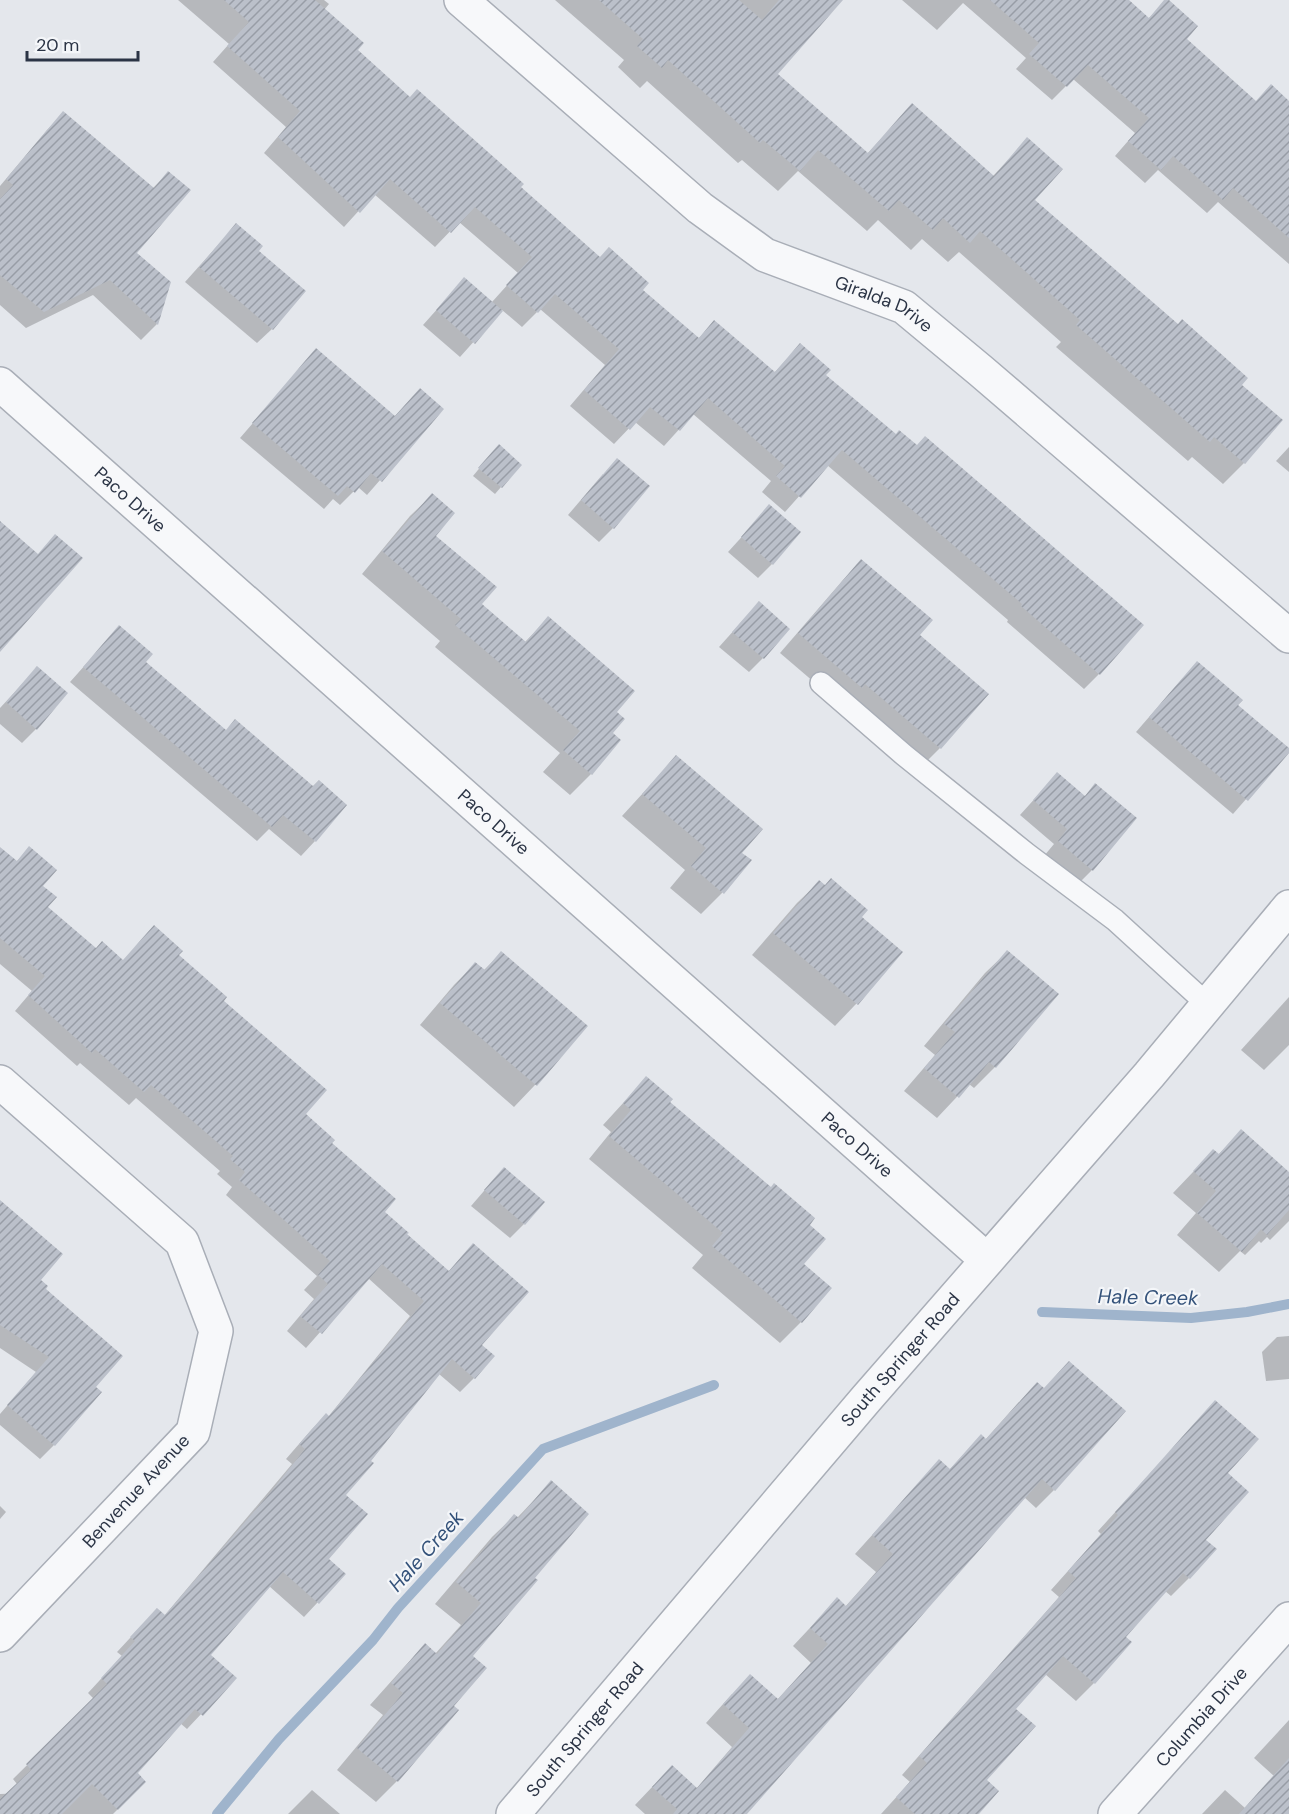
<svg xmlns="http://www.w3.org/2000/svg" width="1289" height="1814" font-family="'DM Sans',sans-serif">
  <defs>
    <pattern id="building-hatch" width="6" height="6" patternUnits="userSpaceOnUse" patternTransform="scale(1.5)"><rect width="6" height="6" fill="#bbc0ca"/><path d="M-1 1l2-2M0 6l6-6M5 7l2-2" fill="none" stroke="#989da6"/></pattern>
  </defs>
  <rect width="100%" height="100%" fill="#e4e7ec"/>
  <g fill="#0003">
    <polygon points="178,0 324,0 329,4 324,10 356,50 410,99 519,187 599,259 640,290 698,339 714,322 774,373 800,345 824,375 1099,674 1084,689 1007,622 1008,620 827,465 785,512 762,492 771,481 693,414 664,446 635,422 614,444 570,406 605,365 540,309 522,327 502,310 460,357 423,325 464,279 492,302 518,273 459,222 435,247 374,194 344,227 264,153 286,127 213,62 229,44"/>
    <polygon points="555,0 816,0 776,74 867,154 912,105 993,176 1028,139 1033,200 1240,385 1244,463 1223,484 1192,457 1188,461 1056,347 1061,342 959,252 948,262 922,239 911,250 878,220 867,231 798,171 778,191 742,160 738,163 647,81 640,88 618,67 624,60"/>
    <polygon points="902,0 1127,0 1148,19 1167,0 1185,40 1255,103 1289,103 1289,264 1218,202 1207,213 1158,170 1145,183 1115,156 1135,133 1073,79 1052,100 1016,69 1026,58 963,3 937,30"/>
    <polygon points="64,113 152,189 168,173 135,253 157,324 141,340 93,295 26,328 0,305 0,186 47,130"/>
    <polygon points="236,225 257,251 272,329 257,343 185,282"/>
    <polygon points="316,350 394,417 420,390 442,409 367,495 358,487 340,505 333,499 324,509 240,438"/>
    <polygon points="1289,447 1289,472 1276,461"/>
    <polygon points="492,453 501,487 495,494 473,476"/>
    <polygon points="603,474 613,528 599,542 568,515"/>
    <polygon points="432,495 434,536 480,604 525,642 548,618 615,712 611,734 591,774 570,795 543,772 560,753 435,647 440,641 362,574 410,516"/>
    <polygon points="769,507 772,564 758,578 728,552"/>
    <polygon points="862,561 918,636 940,748 921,767 842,706 780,653 843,580"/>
    <polygon points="745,618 763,658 749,672 719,647"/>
    <polygon points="119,627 144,662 315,841 301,856 269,829 257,841 70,682"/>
    <polygon points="37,668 36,729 22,743 0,724 0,708"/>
    <polygon points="1183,678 1289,750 1233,814 1136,732"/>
    <polygon points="676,757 740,853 722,893 701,914 670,888 685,870 622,816"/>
    <polygon points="1057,774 1084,797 1096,785 1092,870 1078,884 1044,856 1054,844 1020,815"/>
    <polygon points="30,848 46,907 95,950 122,961 177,955 222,1001 304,1114 383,1212 405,1235 448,1272 473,1245 480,1345 474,1378 460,1392 439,1374 344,1495 327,1559 318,1602 304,1617 269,1586 209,1655 235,1678 187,1729 180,1723 136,1774 130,1797 113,1814 0,1814 0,1794 24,1793 13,1779 94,1699 88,1693 122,1656 117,1652 143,1624 164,1616 292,1464 286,1459 312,1429 326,1415 328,1417 410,1316 368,1278 306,1348 287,1331 314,1299 304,1290 317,1276 226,1195 232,1187 217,1174 220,1171 136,1098 129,1105 80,1063 77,1066 15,1011 32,991 0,964 0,849 16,862"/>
    <polygon points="819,882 901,952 856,1004 835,1026 752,955 797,903"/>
    <polygon points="1007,952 995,1067 974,1088 969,1084 937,1118 904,1091 935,1055 924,1046 985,973"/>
    <polygon points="501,953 586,1026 535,1085 514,1107 420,1025 454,985 475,964 483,971"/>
    <polygon points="1289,997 1289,1045 1264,1070 1241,1050"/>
    <polygon points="646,1078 668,1102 771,1189 808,1225 802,1264 801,1322 780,1343 692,1268 703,1255 589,1159 611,1132 603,1125"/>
    <polygon points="1241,1131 1289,1174 1289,1221 1270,1240 1267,1237 1261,1243 1259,1241 1245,1255 1240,1251 1219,1272 1177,1235 1196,1213 1173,1193 1213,1151 1218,1155"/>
    <polygon points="490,1184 524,1224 510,1238 471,1206"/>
    <polygon points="0,1202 94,1387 54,1445 40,1459 0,1425 0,1414 36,1372 0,1348"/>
    <polygon points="1289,1336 1289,1379 1266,1381 1262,1352 1277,1337"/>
    <polygon points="1019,1402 1054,1490 1036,1508 1024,1497 745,1814 645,1814 635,1805 654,1785 696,1789 732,1747 706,1723 732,1694 777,1700 811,1663 793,1646 837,1599 845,1607 876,1572 855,1554 939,1461 949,1470 981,1436 985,1440"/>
    <polygon points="1215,1402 1226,1474 1204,1540 1189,1578 1171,1596 1165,1591 1124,1637 1094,1683 1076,1701 1045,1674 1014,1709 985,1780 977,1814 881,1814 910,1782 902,1775 1059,1597 1051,1590 1101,1534 1098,1531"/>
    <polygon points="551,1482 470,1656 452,1706 457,1710 397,1781 376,1802 337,1770 383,1715 370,1705 404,1667 425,1645 435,1654 461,1625 435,1604 492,1537 514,1516 517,1518"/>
    <polygon points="0,1506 6,1512 0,1519"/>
    <polygon points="1289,1720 1289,1814 1202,1814 1225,1790 1245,1808 1274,1776 1254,1758"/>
    <polygon points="312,1790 340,1814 288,1814"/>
  </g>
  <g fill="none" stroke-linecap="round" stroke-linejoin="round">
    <g stroke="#9fb4cc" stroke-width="10">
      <polyline points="1042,1312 1191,1318 1247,1312 1289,1304"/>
      <polyline points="217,1814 279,1739 373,1640 398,1608 543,1449 714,1385"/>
    </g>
  </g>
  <g fill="url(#building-hatch)">
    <polygon points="224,0 315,0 364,43 358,50 410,97 417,89 524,184 521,187 600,257 609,247 649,283 643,290 699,338 714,320 775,372 800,343 831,370 826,375 896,434 899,430 917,445 925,436 1144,625 1100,675 1021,606 1022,604 842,450 801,498 776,476 785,466 708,398 680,431 650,407 630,430 584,390 619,349 555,294 538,313 506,285 532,257 475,207 451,233 390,179 360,213 278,137 300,111 227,46 249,22"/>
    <polygon points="599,0 739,0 762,20 779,0 843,0 778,74 868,153 912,103 994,176 1027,137 1063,169 1035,200 1178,324 1182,319 1248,378 1242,385 1283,420 1245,464 1214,437 1210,442 1076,325 1080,320 980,231 970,243 943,218 933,230 899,200 889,211 818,150 800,171 763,140 760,143 668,60 662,68 637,46 643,39"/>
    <polygon points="990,0 1129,0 1149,18 1164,0 1169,0 1198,26 1187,39 1256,101 1271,84 1289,101 1289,238 1233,188 1223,200 1173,156 1161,170 1128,141 1149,118 1088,65 1067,87 1029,54 1039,43"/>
    <polygon points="63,111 154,188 168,171 191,190 137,253 171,282 158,325 110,280 44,312 0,275 0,199 13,185 6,179"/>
    <polygon points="236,223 263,246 259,251 306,291 273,330 199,267"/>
    <polygon points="464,277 503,311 475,344 436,310"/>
    <polygon points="316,348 395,416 420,388 444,409 382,482 371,473 355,493 347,486 338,496 252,423"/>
    <polygon points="499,444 522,465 502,488 478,468"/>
    <polygon points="617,458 650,486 614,529 581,500"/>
    <polygon points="432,493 455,513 436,536 497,587 482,604 526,642 548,616 635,691 617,712 625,719 613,733 621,740 592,775 563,750 580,731 455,625 461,619 382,551"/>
    <polygon points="769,504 801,532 773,565 741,537"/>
    <polygon points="0,521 38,554 55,534 83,558 0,652"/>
    <polygon points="861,559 933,620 920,635 989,694 941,749 865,684 862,688 798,633"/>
    <polygon points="759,601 790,629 764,659 732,632"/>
    <polygon points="119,625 153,654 146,662 226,730 235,719 313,786 319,780 347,805 316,842 283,815 272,827 83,667"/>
    <polygon points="1197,661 1243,700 1238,705 1289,748 1289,753 1248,801 1149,717"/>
    <polygon points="37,666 68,693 37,730 6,702"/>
    <polygon points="676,755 763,829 742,853 752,860 724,894 691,866 706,848 642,794"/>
    <polygon points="1057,772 1085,796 1095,783 1137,818 1093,871 1058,841 1067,829 1033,800"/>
    <polygon points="29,846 57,870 43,886 57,897 48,907 96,948 102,941 123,960 154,925 183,951 179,955 227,997 224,1001 327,1090 306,1114 335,1140 332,1143 396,1199 385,1212 409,1233 407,1234 449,1271 473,1243 529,1292 482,1345 495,1356 475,1379 452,1359 371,1461 374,1463 346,1495 368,1514 329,1559 346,1574 319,1604 283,1572 211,1655 237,1678 203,1716 195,1709 138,1773 146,1782 118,1810 92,1784 62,1814 0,1814 0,1799 31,1770 26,1764 107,1684 101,1678 135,1641 130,1637 157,1608 165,1615 270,1493 305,1449 299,1444 326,1413 329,1416 424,1301 382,1264 322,1334 300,1316 328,1284 318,1275 330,1261 239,1180 245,1172 230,1159 233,1156 151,1085 144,1092 95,1049 92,1053 28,995 45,976 0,938 0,847 17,861"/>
    <polygon points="831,878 868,910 862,917 903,952 858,1005 773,933 819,880 825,885"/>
    <polygon points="1007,950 1059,994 996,1068 989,1062 959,1098 924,1068 955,1032 944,1024"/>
    <polygon points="501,951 588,1026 537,1086 440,1003 475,962 485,970"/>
    <polygon points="646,1076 673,1099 670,1102 771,1187 774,1183 815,1218 810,1225 826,1239 804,1264 832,1288 802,1323 712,1246 723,1233 609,1136 631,1110 623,1103"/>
    <polygon points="1241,1129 1289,1172 1289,1210 1267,1235 1261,1229 1242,1252 1197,1213 1216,1191 1193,1171 1213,1149 1219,1154"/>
    <polygon points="504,1167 545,1202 525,1225 484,1190"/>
    <polygon points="0,1200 63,1254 41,1280 48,1286 46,1289 123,1356 96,1387 102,1392 55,1446 7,1405 49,1357 0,1325"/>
    <polygon points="1069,1361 1126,1411 1055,1491 1042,1479 747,1814 673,1814 677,1809 652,1787 672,1765 697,1788 749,1728 723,1704 750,1674 778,1699 828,1644 810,1628 837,1597 846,1606 893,1554 872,1535 939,1459 950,1469 981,1434 986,1439 1037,1382 1044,1388"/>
    <polygon points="1215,1400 1259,1439 1228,1473 1249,1492 1206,1540 1217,1549 1190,1579 1183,1573 1126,1637 1132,1642 1095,1684 1063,1656 1016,1709 1036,1726 987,1780 999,1791 979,1814 915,1814 896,1797 927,1763 919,1756 1076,1578 1068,1571 1118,1515 1115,1512"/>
    <polygon points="551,1480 589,1514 535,1578 538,1580 473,1656 487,1668 454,1706 459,1710 398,1782 357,1748 403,1693 391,1683 425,1643 437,1654 481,1603 456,1582 514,1514 519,1518"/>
    <polygon points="1289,1758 1289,1814 1239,1814"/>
  </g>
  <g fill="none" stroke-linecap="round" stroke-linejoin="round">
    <g stroke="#a9aeb7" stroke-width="24">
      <polyline id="service" points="821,683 904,755 1027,854 1115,920 1207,1004"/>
    </g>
    <g stroke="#a9aeb7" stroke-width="36">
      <g id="minor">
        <path id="s1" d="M 461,0 L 700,208 L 765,255 L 904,307 L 981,371 L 1289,636"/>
        <path id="s2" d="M 0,384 L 987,1260"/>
        <polyline points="0,1082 182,1242 216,1331 193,1432 0,1635"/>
        <path id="s3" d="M 1115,1814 L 1289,1619"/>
      </g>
    </g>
    <g stroke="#a9aeb7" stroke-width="36">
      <g id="tertiary">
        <path id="s4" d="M 513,1814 L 866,1399 L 1149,1075 L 1289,907"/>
      </g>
    </g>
    <use href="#service" stroke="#f7f8fa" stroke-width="21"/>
    <use href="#minor" stroke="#f7f8fa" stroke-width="33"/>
    <use href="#tertiary" stroke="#f7f8fa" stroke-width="33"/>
  </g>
  <g text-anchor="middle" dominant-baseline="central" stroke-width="4.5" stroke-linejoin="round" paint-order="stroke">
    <g font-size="18" fill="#2b3445" stroke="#f4f6f9">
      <text stroke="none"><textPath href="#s1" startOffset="526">Giralda Drive</textPath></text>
      <text stroke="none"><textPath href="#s2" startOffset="174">Paco Drive</textPath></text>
      <text stroke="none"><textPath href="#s2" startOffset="660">Paco Drive</textPath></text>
      <text stroke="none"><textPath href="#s2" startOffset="1146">Paco Drive</textPath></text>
      <text stroke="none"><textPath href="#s4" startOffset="597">South Springer Road</textPath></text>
      <text transform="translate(136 1491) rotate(-47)">Benvenue Avenue</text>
      <text stroke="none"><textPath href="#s3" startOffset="130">Columbia Drive</textPath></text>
      <text stroke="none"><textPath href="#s4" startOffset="111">South Springer Road</textPath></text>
    </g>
    <g font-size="20" font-style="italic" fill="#34527a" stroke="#f4f6f9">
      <text transform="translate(1148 1297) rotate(1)">Hale Creek</text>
      <text transform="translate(426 1551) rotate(-48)">Hale Creek</text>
    </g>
  </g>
  <path d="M27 51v9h111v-9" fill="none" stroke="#2b3445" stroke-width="3"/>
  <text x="36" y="51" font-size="18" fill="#2b3445" stroke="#f4f6f9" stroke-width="4.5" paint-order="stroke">20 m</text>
</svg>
